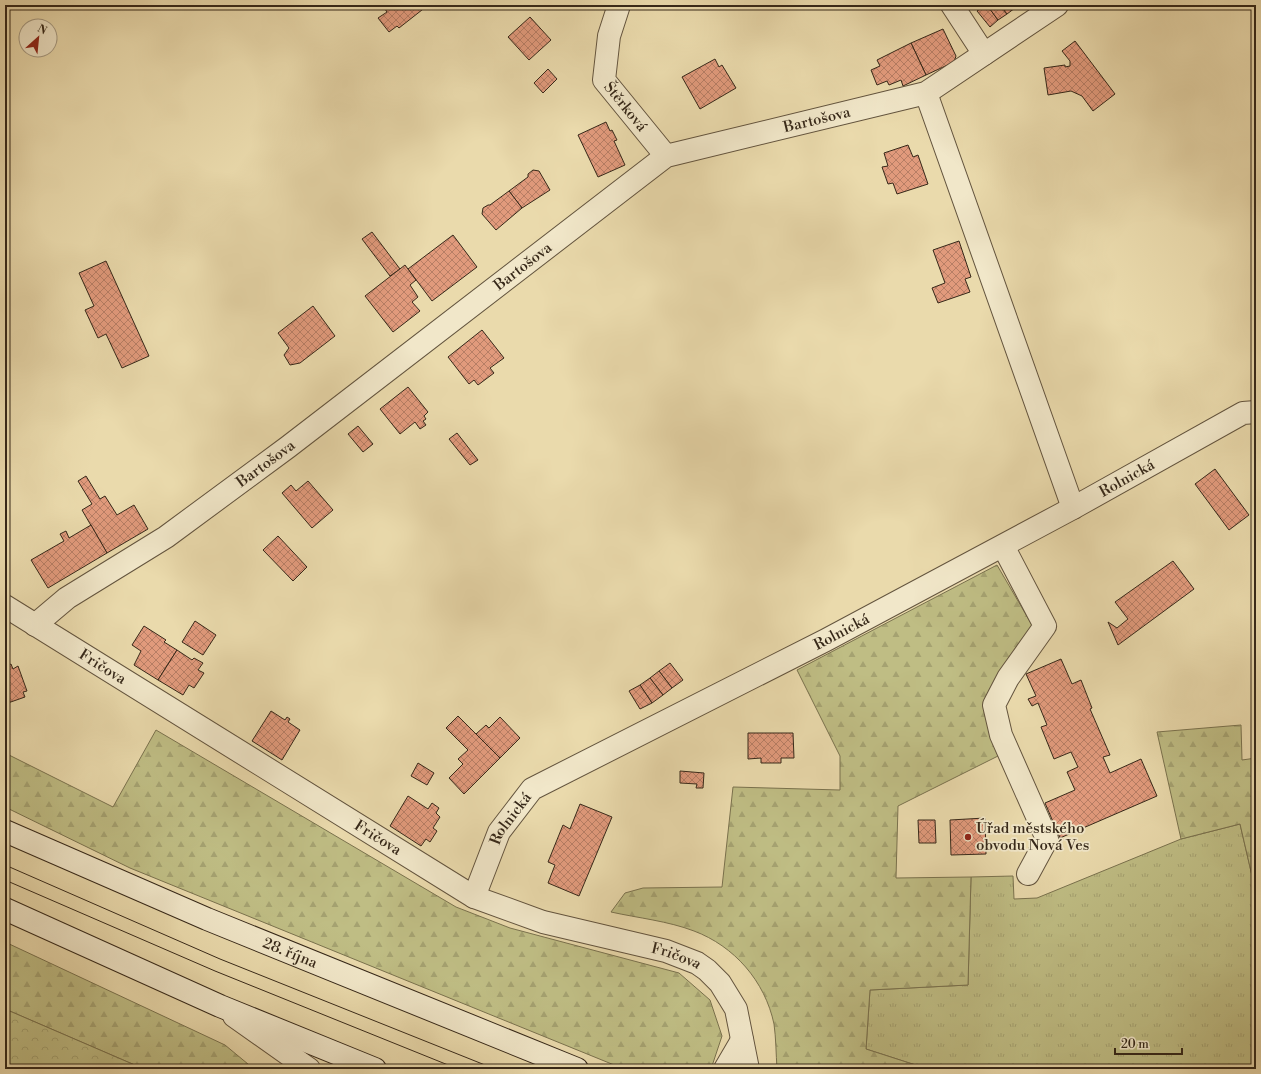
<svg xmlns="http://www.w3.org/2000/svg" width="1261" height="1074" font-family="'Libre Bodoni',serif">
  <defs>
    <pattern id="grass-tufts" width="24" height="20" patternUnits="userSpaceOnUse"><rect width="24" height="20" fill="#bfbd84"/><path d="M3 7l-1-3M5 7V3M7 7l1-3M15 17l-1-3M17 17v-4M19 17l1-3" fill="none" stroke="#a5a271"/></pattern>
    <pattern id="forest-firs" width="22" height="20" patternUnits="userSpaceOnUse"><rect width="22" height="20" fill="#bfbd84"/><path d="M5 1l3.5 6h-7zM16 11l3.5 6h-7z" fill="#a5a271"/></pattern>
    <pattern id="park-crowns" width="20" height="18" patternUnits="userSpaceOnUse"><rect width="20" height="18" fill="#bfbd84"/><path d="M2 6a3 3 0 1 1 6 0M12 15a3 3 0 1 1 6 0" fill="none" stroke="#a5a271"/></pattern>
    <pattern id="building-cross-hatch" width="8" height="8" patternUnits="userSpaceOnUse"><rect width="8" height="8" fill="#e19a7c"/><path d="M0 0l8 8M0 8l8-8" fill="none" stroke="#b77e65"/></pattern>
  </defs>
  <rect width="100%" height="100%" fill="#eadaac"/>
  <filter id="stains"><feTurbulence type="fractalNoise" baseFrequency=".005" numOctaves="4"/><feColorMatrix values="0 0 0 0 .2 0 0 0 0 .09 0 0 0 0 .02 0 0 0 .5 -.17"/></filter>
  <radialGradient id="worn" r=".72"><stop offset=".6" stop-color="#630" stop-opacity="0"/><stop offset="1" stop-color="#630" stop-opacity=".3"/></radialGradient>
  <polygon fill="url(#grass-tufts)" stroke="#7a724e" points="1240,824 1256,893 1256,1069 928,1069 866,1049 870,990 968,985 971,877 1013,876 1014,899 1037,898 1181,839"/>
  <g fill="url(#forest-firs)" stroke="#7a724e">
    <path d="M 997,565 L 1032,625 L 996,684 L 1014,748 L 898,806 L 896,878 L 971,877 L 968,985 L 870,990 L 866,1049 L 928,1069 L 777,1069 C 776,1054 776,1038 774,1024 C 765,981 734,946 694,931 C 668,921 638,918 611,912 L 625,893 L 643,888 L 722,887 L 733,787 L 840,790 L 840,756 L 797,670 Z"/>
    <polygon points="1241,725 1242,760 1256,758 1256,893 1240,824 1181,839 1157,732"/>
    <polygon points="156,730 456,907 510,928 679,973 710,1000 722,1036 711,1069 624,1069 130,868 5,807 5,753 113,807"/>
    <polygon points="5,942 225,1045 254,1069 144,1069 5,1009"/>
  </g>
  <polygon fill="url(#park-crowns)" stroke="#7a724e" points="5,1009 144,1069 5,1069"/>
  <g fill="url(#building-cross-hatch)" stroke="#362819">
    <polygon points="382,5 426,5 427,6 399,28 397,26 389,32 378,18 387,12"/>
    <polygon points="985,5 987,5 998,20 990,27 977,11"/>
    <polygon points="987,5 1000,5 1007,14 998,20"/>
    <polygon points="1000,5 1019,5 1007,14"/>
    <polygon points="530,17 551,40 529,60 508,37"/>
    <polygon points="943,29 956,56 954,62 926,75 911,43"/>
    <polygon points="1075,41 1115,94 1093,111 1082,96 1071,91 1048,95 1044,68 1065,65 1065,67 1070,66 1070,61 1062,51"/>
    <polygon points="911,43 926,75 903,86 901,80 889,85 887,81 877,85 871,70 880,66 877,60"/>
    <polygon points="715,59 719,67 722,65 736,88 700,109 682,77"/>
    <polygon points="548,69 557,79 543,93 534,83"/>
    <polygon points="606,122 610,131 612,130 617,140 614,141 625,165 598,177 578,135"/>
    <polygon points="908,145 913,157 918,155 928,184 897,194 893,183 888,184 882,167 888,166 884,153"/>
    <polygon points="533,170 539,171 550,190 522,208 509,191 528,177 528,174"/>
    <polygon points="509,191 522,208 496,230 482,214 483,208 488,205 490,205"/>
    <polygon points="372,232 400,269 390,276 362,239"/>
    <polygon points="453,235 477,267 432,301 408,269"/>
    <polygon points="959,241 971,277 965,279 970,292 938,303 932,288 945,283 933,250"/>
    <polygon points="106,261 149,356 122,368 106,334 98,338 85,310 94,306 79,273"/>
    <polygon points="405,265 416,280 410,285 418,297 412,302 420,311 393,332 365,296"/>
    <polygon points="313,306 335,336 300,363 290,365 284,355 289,348 278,333"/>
    <polygon points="482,330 504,358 490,368 494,373 478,385 474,380 469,384 448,357"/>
    <polygon points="408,387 428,412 424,416 426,419 423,421 426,425 420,429 415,422 400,434 380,409"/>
    <polygon points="358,426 373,444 363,452 348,434"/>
    <polygon points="457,433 478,460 470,465 449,439"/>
    <polygon points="1215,469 1249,515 1229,530 1195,484"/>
    <polygon points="86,476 100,499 105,496 117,515 134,505 148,529 107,553 82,510 92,504 78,481"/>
    <polygon points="308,481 333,510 312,528 282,493 291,485 296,491"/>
    <polygon points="91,525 107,553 48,588 31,560 64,541 60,534 66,531 69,538"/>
    <polygon points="278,536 307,567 293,581 263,550"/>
    <polygon points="1173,561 1194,589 1118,645 1108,622 1117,628 1128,619 1115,602"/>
    <polygon points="195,621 216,635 203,655 182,642"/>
    <polygon points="144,626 166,640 164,642 177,650 158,680 134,665 141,651 132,645"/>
    <polygon points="177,650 192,660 194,658 203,663 198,670 204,673 194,688 189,685 183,695 158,680"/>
    <polygon points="1061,659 1072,684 1081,680 1092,708 1090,709 1110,755 1103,757 1110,773 1141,759 1157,796 1060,838 1045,803 1075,790 1067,772 1078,767 1071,752 1054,759 1041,727 1047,725 1038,703 1032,706 1028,699 1036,696 1026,674"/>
    <polygon points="670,663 683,680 672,688 659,671"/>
    <polygon points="11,664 13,669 18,666 27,691 23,692 25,697 5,704 5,667"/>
    <polygon points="659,671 672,688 663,695 650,678"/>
    <polygon points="1253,675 1256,675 1256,721"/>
    <polygon points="650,678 663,695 652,703 640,685"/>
    <polygon points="640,685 652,703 640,709 629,691"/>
    <polygon points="271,711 285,720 287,717 290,719 288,722 300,730 282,760 252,741"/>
    <polygon points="458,716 500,758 464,794 449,778 463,764 458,759 468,750 446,728"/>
    <polygon points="500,717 520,738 500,758 476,734 486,725 489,728"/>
    <polygon points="748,733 793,733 794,758 781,758 781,763 761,763 761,758 748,759"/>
    <polygon points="418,763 434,773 427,785 411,776"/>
    <polygon points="680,771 704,773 703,788 696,788 697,784 680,783"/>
    <polygon points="408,796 428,809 432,803 439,808 436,813 440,817 433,828 437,831 430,842 426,839 421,846 390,826"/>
    <polygon points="580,804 612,817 579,896 548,883 555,865 548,862 563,825 570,829"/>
    <polygon points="985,818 986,854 951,855 950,820"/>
    <polygon points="918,820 935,820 936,843 919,843"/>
  </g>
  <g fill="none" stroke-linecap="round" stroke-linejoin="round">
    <g stroke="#63543e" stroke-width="24">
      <g id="minor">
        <path id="s1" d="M 619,5 L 609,36 L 604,80 L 666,156"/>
        <polyline points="952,5 984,54"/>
        <polyline points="926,93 1073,508"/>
        <polyline points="1003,546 1045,626 1008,678 994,705 1001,735 1047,839 1028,874"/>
        <path id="s2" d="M 5,606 L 474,897 L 543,922 L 666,951 L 697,963 L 707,970 L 720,983 L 736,1009 L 748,1069"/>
        <path id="s3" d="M 35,625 L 67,598 L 166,537 L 288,447 L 666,156 L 926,93 L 1057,5"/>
        <path id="s4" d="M 474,897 L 499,832 L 532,789 L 826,640 L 1073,508 L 1243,413 L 1256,412"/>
        <polyline points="234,1016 309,1069"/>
        <polyline points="725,1069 742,1040"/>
      </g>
    </g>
    <g stroke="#362819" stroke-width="24">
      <g id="secondary">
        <path id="s5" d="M 5,831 L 207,919 L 577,1069"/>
        <polyline points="5,909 220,1006 375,1069"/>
      </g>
    </g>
    <use href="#minor" stroke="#f1e7c9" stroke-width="22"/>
    <use href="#secondary" stroke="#f1e7c9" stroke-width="22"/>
    <g stroke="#362819" stroke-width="1">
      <polyline points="5,865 220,959 495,1069"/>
      <polyline points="5,880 215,971 458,1069"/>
    </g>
  </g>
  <circle fill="#8f2418" stroke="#f1e7c9" stroke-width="1.5" cx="968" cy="837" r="4"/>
  <g text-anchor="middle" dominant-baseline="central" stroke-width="3.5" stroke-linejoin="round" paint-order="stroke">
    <g font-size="15" fill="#362819" stroke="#f1e7c9">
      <text stroke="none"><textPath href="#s1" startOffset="111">Štěrková</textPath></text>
      <text stroke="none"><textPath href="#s3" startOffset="942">Bartošova</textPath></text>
      <text stroke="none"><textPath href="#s3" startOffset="606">Bartošova</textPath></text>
      <text stroke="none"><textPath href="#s3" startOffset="282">Bartošova</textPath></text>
      <text stroke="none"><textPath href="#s4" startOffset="795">Rolnická</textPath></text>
      <text stroke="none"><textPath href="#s4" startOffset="471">Rolnická</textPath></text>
      <text stroke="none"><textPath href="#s2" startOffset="115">Fričova</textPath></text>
      <text stroke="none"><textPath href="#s4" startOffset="87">Rolnická</textPath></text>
      <text stroke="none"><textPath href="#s2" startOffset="439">Fričova</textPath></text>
      <text stroke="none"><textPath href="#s5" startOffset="310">28. října</textPath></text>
      <text stroke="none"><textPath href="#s2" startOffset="763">Fričova</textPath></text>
    </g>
    <g font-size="15" fill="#362819" stroke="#f1e7c9" text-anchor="start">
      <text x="976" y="828">Úřad městského<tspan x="976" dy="17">obvodu Nová Ves</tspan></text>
    </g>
  </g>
  <rect width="1261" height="1074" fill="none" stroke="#eadaac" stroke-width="20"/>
  <rect x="6" y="6" width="1249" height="1062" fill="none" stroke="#362819" stroke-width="2"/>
  <rect x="10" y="10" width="1241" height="1054" fill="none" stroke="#362819"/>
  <g transform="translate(38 38) rotate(27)"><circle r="19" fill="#f1e7c9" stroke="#a69b83"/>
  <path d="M0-3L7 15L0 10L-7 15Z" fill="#8f2418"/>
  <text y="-6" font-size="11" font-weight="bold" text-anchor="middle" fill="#362819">N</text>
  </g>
  <path d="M1115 1048v6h67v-6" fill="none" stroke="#362819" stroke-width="2"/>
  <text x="1121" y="1048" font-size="12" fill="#362819" stroke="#f1e7c9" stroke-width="3" paint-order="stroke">20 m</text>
  <rect width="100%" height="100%" filter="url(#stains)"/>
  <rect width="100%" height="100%" fill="url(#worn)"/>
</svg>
